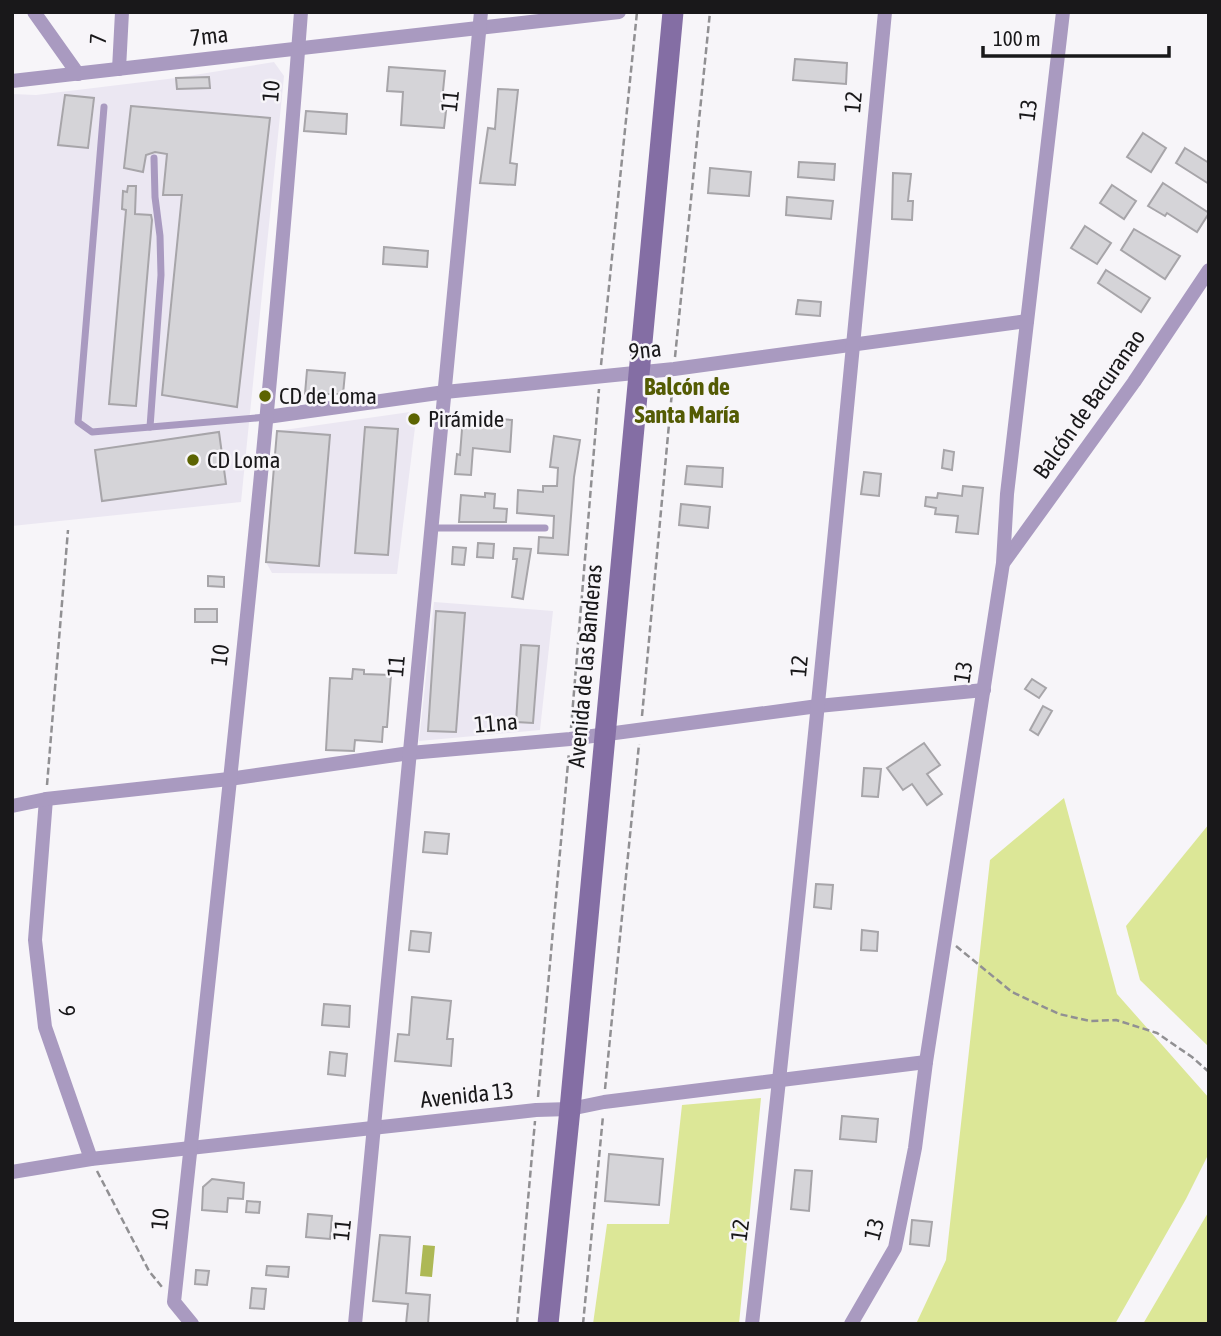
<svg xmlns="http://www.w3.org/2000/svg" width="1221" height="1336" font-family="'Asap Condensed',sans-serif">
  <rect width="100%" height="100%" fill="#f7f5f9"/>
  <g fill="#ebe7f2">
    <polygon points="274,62 284,76 241,502 12,526 12,94 36,95 176,78"/>
    <polygon points="417,411 397,574 272,573 266,562 277,431"/>
    <polygon points="434,602 553,611 540,730 419,741"/>
  </g>
  <g fill="#dce797">
    <polygon points="1064,798 1117,994 1209,1098 1209,1153 1186,1199 1115,1324 916,1324 946,1260 990,860"/>
    <polygon points="1209,824 1209,1047 1140,980 1126,926"/>
    <polygon points="761,1098 739,1324 593,1324 607,1224 669,1224 682,1105"/>
    <polygon points="1209,1211 1209,1324 1143,1324"/>
  </g>
  <polygon fill="#adb855" points="423,1245 435,1246 432,1277 420,1276"/>
  <g fill="#d5d4d8" stroke="#a7a5a9" stroke-width="2">
    <polygon points="795,59 847,63 846,84 793,80"/>
    <polygon points="389,67 445,71 441,111 446,111 444,128 401,125 403,92 387,91"/>
    <polygon points="209,77 210,88 177,89 176,78"/>
    <polygon points="498,89 518,90 510,163 517,164 515,185 480,183 488,128 495,129"/>
    <polygon points="65,95 94,98 88,148 58,145"/>
    <polygon points="131,106 270,118 237,407 162,395 182,195 163,195 167,154 155,152 146,155 143,172 124,168"/>
    <polygon points="306,111 347,114 346,134 304,131"/>
    <polygon points="1143,133 1166,148 1151,172 1127,157"/>
    <polygon points="1185,148 1209,163 1209,184 1176,163"/>
    <polygon points="799,162 835,164 834,180 798,177"/>
    <polygon points="710,168 751,172 749,196 708,193"/>
    <polygon points="893,173 911,174 908,201 913,201 912,220 892,219"/>
    <polygon points="1163,183 1209,213 1197,232 1167,213 1165,216 1148,206"/>
    <polygon points="1112,185 1136,201 1124,219 1100,203"/>
    <polygon points="128,186 136,186 135,214 151,215 152,220 136,406 109,404 126,210 122,209 123,191 127,192"/>
    <polygon points="787,197 833,201 831,219 786,215"/>
    <polygon points="1085,226 1111,243 1097,264 1071,248"/>
    <polygon points="1134,229 1180,256 1165,279 1121,250"/>
    <polygon points="384,247 428,251 427,267 383,264"/>
    <polygon points="1106,270 1150,298 1141,312 1098,283"/>
    <polygon points="798,300 821,302 820,316 796,314"/>
    <polygon points="307,370 345,373 343,394 305,394"/>
    <polygon points="463,416 512,420 510,452 473,448 471,475 455,474 457,454 460,455"/>
    <polygon points="365,427 398,429 388,555 355,553"/>
    <polygon points="277,431 330,435 319,566 266,562"/>
    <polygon points="219,432 226,484 102,501 95,450"/>
    <polygon points="554,436 580,440 574,477 568,555 538,553 539,537 553,538 554,516 517,513 518,490 543,492 543,486 557,486 558,468 550,467"/>
    <polygon points="944,450 954,452 952,470 942,468"/>
    <polygon points="687,466 723,468 722,487 685,484"/>
    <polygon points="864,472 881,474 879,496 861,494"/>
    <polygon points="963,486 983,488 978,534 956,532 958,516 935,514 936,508 925,506 926,497 937,498 938,493 962,496"/>
    <polygon points="485,493 495,494 494,508 507,509 506,522 459,522 461,495 485,497"/>
    <polygon points="681,504 710,507 708,528 679,525"/>
    <polygon points="478,543 494,544 493,558 477,557"/>
    <polygon points="453,547 466,548 464,565 452,564"/>
    <polygon points="514,548 531,549 523,599 512,597 517,559 513,559"/>
    <polygon points="208,576 224,577 224,587 208,586"/>
    <rect x="195" y="609" width="22" height="13"/>
    <polygon points="436,611 465,613 456,732 428,731"/>
    <polygon points="521,645 539,646 533,723 516,722"/>
    <polygon points="353,669 364,670 364,674 391,675 387,727 383,727 382,742 355,740 354,751 326,750 330,678 352,679"/>
    <polygon points="1032,679 1046,688 1039,698 1025,689"/>
    <polygon points="1043,706 1052,711 1038,735 1030,730"/>
    <polygon points="924,743 940,765 927,774 942,794 927,805 912,784 903,790 887,768"/>
    <polygon points="864,768 881,769 878,797 862,796"/>
    <polygon points="425,832 449,834 447,854 423,852"/>
    <polygon points="816,884 833,885 831,909 814,907"/>
    <polygon points="862,930 878,932 877,951 861,950"/>
    <polygon points="411,931 431,933 429,952 409,950"/>
    <polygon points="412,997 451,1001 447,1039 453,1039 451,1066 395,1061 398,1034 409,1035"/>
    <polygon points="324,1004 350,1006 349,1027 322,1025"/>
    <polygon points="330,1052 347,1054 345,1076 328,1074"/>
    <polygon points="842,1116 878,1119 876,1142 840,1139"/>
    <polygon points="609,1154 663,1159 659,1205 605,1201"/>
    <polygon points="795,1170 812,1171 809,1211 791,1209"/>
    <polygon points="212,1179 244,1183 243,1199 228,1198 227,1212 202,1210 203,1187"/>
    <polygon points="247,1201 260,1202 259,1213 246,1212"/>
    <polygon points="308,1214 332,1216 330,1239 306,1237"/>
    <polygon points="912,1220 932,1222 929,1246 910,1244"/>
    <polygon points="380,1235 410,1237 406,1293 430,1295 428,1324 406,1324 408,1304 373,1301"/>
    <polygon points="267,1266 289,1267 288,1277 266,1275"/>
    <polygon points="196,1270 209,1271 207,1285 195,1284"/>
    <polygon points="252,1288 266,1289 264,1309 250,1308"/>
  </g>
  <g fill="none" stroke-linecap="round" stroke-linejoin="round">
    <g stroke="#919093" stroke-width="2.5" stroke-dasharray="7 3.5" stroke-linecap="butt">
      <polyline points="675,357 710,12"/>
      <polyline points="601,365 637,12"/>
      <polyline points="642,716 673,381"/>
      <polyline points="571,728 599,389"/>
      <polyline points="47,785 68,530"/>
      <polyline points="956,946 1012,992 1059,1014 1090,1021 1116,1020 1157,1033 1192,1057 1209,1072"/>
      <polyline points="605,1089 639,744"/>
      <polyline points="538,1097 569,752"/>
      <polyline points="97,1171 149,1271 162,1287"/>
      <polyline points="517,1324 535,1121"/>
      <polyline points="583,1324 603,1116"/>
    </g>
    <g stroke="#a99ac0" stroke-width="7">
      <polyline points="104,107 78,422 92,432 267,417"/>
      <polyline points="150,427 161,275 160,236 155,197 154,158"/>
      <polyline points="432,528 545,528"/>
    </g>
    <g stroke="#a99ac0" stroke-width="14">
      <polyline points="34,12 78,74"/>
      <polyline points="119,69 122,12"/>
      <polyline points="12,81 619,12"/>
      <polyline points="267,417 445,392 674,369 1027,321"/>
      <polyline points="1004,562 1134,382 1209,270"/>
      <polyline points="46,799 35,940 45,1027 91,1159"/>
      <polyline points="12,806 46,799 229,779 410,753 570,739 818,706 984,690"/>
      <polyline points="12,1172 91,1159 536,1110 570,1109 604,1102 926,1062"/>
      <path d="M 192,1324 L 174,1302 C 220,872 269,443 301,12"/>
      <polyline points="355,1324 481,12"/>
      <path d="M 752,1324 C 802,887 843,450 885,12"/>
      <polyline points="851,1324 895,1248 915,1148 926,1062 1003,563 1007,494 1063,12"/>
    </g>
    <polyline stroke="#846ea4" stroke-width="21" points="548,1324 570,1109 673,12"/>
  </g>
  <g fill="#5c6402" stroke="#f7f5f9" stroke-width="2.5">
    <circle cx="265" cy="396" r="7"/>
    <circle cx="414" cy="419" r="7"/>
    <circle cx="193" cy="460" r="7"/>
  </g>
  <g text-anchor="middle" dominant-baseline="central" stroke-width="5" stroke-linejoin="round" paint-order="stroke">
    <g font-size="23" fill="#19181a" stroke="#f7f5f9">
      <text transform="translate(209 36) rotate(-6)">7ma</text>
      <text transform="translate(98 39) rotate(-87)">7</text>
      <text transform="translate(271 91) rotate(-85)">10</text>
      <text transform="translate(450 101) rotate(-84)">11</text>
      <text transform="translate(853 102) rotate(-85)">12</text>
      <text transform="translate(1028 110) rotate(-83)">13</text>
      <text transform="translate(645 350) rotate(-6)">9na</text>
      <text transform="translate(1089 404) rotate(-55)">Balcón de Bacuranao</text>
      <text transform="translate(220 655) rotate(-83)">10</text>
      <text transform="translate(396 666) rotate(-85)">11</text>
      <text transform="translate(585 666) rotate(-85)">Avenida de las Banderas</text>
      <text transform="translate(799 666) rotate(-85)">12</text>
      <text transform="translate(963 672) rotate(-81)">13</text>
      <text transform="translate(496 723) rotate(-5)">11na</text>
      <text transform="translate(67 1011) rotate(81)">9</text>
      <text transform="translate(467 1095) rotate(-6)">Avenida 13</text>
      <text transform="translate(160 1219) rotate(-84)">10</text>
      <text transform="translate(874 1229) rotate(-75)">13</text>
      <text transform="translate(342 1230) rotate(-84)">11</text>
      <text transform="translate(740 1230) rotate(-83)">12</text>
    </g>
    <g font-size="23" fill="#19181a" stroke="#f7f5f9" text-anchor="start">
      <text x="279" y="396">CD de Loma</text>
      <text x="428" y="419">Pirámide</text>
      <text x="207" y="460">CD Loma</text>
    </g>
    <g font-size="24" font-weight="bold" fill="#545b04" stroke="#f7f5f9">
      <text x="687" y="386">Balcón de<tspan x="687" dy="28">Santa María</tspan></text>
    </g>
  </g>
  <rect width="1221" height="1336" fill="none" stroke="#19181a" stroke-width="28"/>
  <path d="M983 46v10h186v-10" fill="none" stroke="#19181a" stroke-width="3.5"/>
  <text x="993" y="46" font-size="21" fill="#19181a" stroke="#f7f5f9" stroke-width="5" paint-order="stroke">100 m</text>
</svg>
